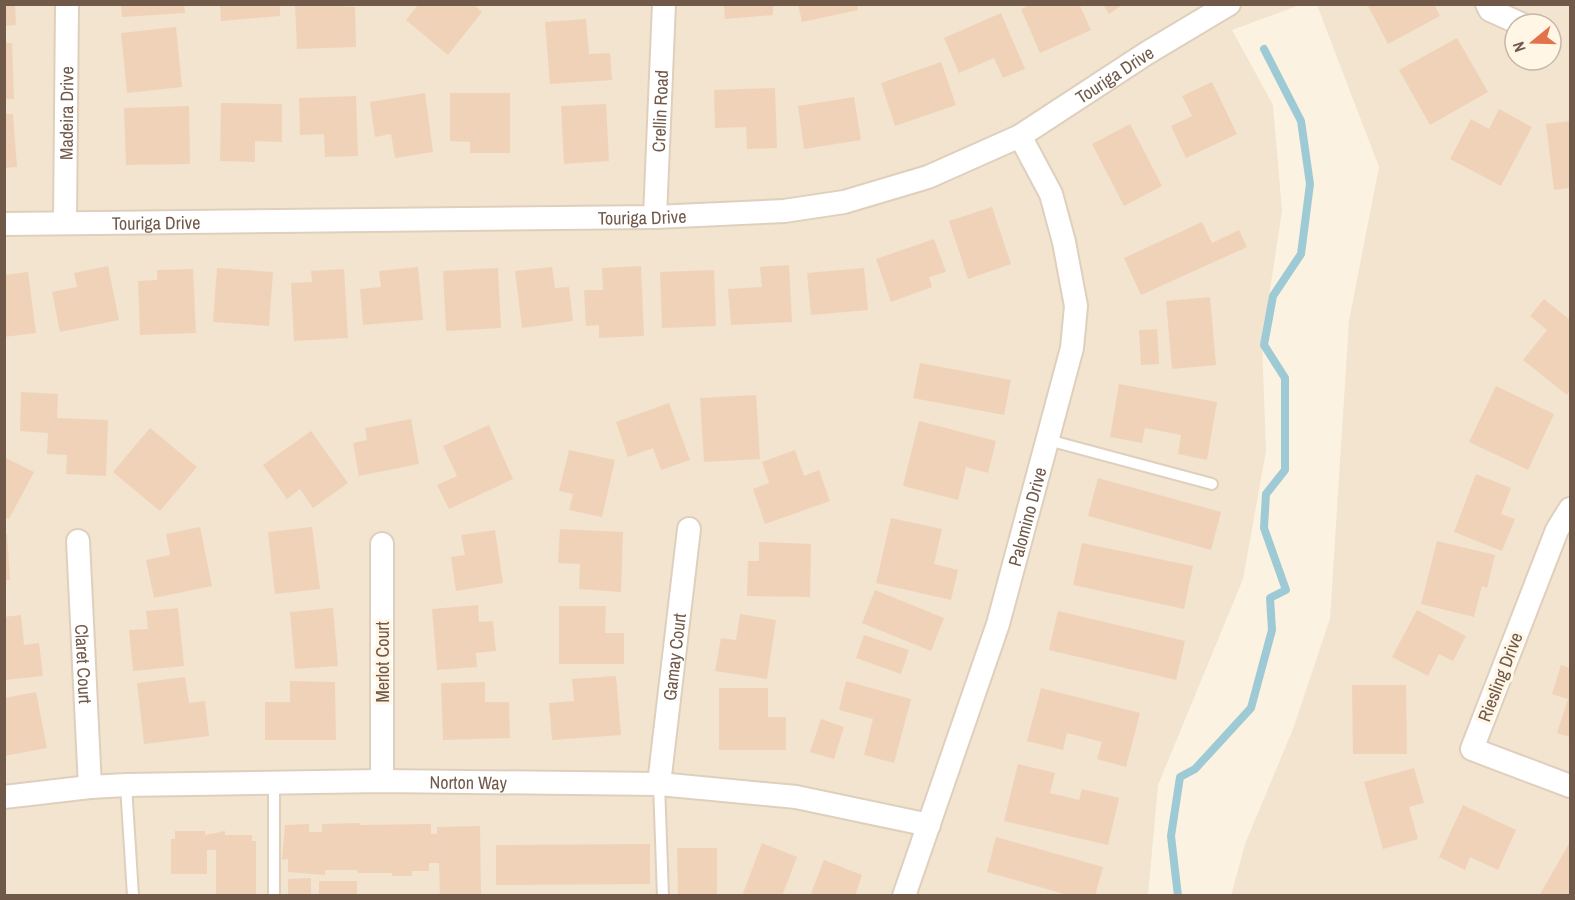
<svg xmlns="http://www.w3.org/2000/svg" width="1575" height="900" font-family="'Archivo Narrow',sans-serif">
  <rect width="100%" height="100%" fill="#fbf2e1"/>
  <g fill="#f2e4cf" fill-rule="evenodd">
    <polygon points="5,5 1300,5 1232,30 1273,105 1282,211 1262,342 1266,451 1243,579 1158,785 1148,895 5,896"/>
    <path d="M 1317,5 L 1570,5 L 1570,895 L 1231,896 L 1245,844 L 1293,729 L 1330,619 L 1349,321 L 1379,167 ZM 1515,24 L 1551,24 L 1551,60 L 1515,60 Z"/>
  </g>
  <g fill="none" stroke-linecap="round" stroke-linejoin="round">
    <polyline stroke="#9dcad5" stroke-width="8" points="1178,896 1171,836 1180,777 1195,769 1251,708 1272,630 1270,598 1286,590 1264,528 1266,494 1285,470 1285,378 1264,345 1273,296 1301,254 1310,184 1301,121 1264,49"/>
  </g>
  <g fill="#f0d2b9">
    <polygon points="4,4 15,4 16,25 4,26"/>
    <polygon points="121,4 184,4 185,13 122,17"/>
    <polygon points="220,4 280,4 280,16 221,21"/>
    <polygon points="295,4 355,7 356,47 297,49"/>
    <polygon points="419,4 473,4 482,12 448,55 406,20"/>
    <polygon points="724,4 773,4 773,15 725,19"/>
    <polygon points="798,4 857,4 858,10 802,22"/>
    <polygon points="1032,4 1079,4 1091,30 1040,53 1021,9"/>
    <polygon points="1103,4 1124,4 1109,14"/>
    <polygon points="1367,4 1434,4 1440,16 1388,44"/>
    <polygon points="1001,13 1025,69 1003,78 994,58 959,73 944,38"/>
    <polygon points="586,19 589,54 610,53 612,80 550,84 545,22"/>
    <polygon points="176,27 182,87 127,93 121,33"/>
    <polygon points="1457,38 1488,92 1430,125 1399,70"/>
    <polygon points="4,43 12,43 14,99 4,99"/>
    <polygon points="941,62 956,105 895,126 881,83"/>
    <polygon points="1212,82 1237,134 1186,158 1171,126 1192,116 1182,96"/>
    <polygon points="775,88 777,148 747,149 746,127 715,128 714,90"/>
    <polygon points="425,93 433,152 395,158 391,134 375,137 370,102"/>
    <polygon points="450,93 510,93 510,153 470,153 470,142 450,141"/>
    <polygon points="356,96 358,156 325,157 324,134 300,135 299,98"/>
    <polygon points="854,97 861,140 804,149 798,106"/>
    <polygon points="221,103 282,104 282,142 255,141 255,162 220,161"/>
    <polygon points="606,104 609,161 564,164 561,106"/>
    <polygon points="189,106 190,164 126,165 124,108"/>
    <polygon points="1499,109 1532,127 1501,186 1450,159 1471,119 1489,129"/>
    <polygon points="4,114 13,114 17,167 4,168"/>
    <polygon points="1570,121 1570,188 1554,190 1546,124"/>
    <polygon points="1130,124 1162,186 1124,206 1092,144"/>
    <polygon points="992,207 1011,264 968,279 949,221"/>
    <polygon points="1202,222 1212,243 1239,230 1247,247 1141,295 1124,258"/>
    <polygon points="934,239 946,272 929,277 932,287 891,302 876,259"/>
    <polygon points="789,265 792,322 731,325 728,289 762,287 760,267"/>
    <polygon points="108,266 119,320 60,332 52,292 77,287 74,273"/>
    <polygon points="641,266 644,336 599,338 599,325 586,326 584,290 603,290 602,268"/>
    <polygon points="418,267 423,320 363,325 360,289 381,287 379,271"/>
    <polygon points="552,267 555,288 569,287 573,321 522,328 515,271"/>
    <polygon points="217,268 273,272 269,326 213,322"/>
    <polygon points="498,268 501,328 446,331 443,271"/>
    <polygon points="864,268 868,310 811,315 807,273"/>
    <polygon points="193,269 196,333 140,335 138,281 157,280 157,270"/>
    <polygon points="344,269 348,338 294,341 291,283 312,282 311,271"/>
    <polygon points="714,270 716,326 662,328 660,272"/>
    <polygon points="28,272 36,333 4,337 4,275"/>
    <polygon points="1210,297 1216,365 1172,369 1166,301"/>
    <polygon points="1544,299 1570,320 1570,390 1567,395 1523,360 1547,330 1530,316"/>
    <polygon points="1157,329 1159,364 1141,365 1139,330"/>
    <polygon points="920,363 1011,380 1004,415 913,398"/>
    <polygon points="1119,384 1217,402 1207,460 1178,454 1181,435 1145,428 1142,443 1110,437"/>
    <polygon points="1496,386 1554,414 1528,470 1469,442"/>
    <polygon points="21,392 58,394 57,418 108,420 106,476 66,474 67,455 47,454 48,433 20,431"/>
    <polygon points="756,395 760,459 704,462 700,398"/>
    <polygon points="669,403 690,460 661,470 653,448 628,457 616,422"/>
    <polygon points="411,419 419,464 359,476 353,443 367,440 365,428"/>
    <polygon points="919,421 996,441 988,473 966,467 958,500 903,486"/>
    <polygon points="489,425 513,479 449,509 437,485 457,476 443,446"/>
    <polygon points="150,428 197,467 160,511 113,472"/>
    <polygon points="311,431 348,483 313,508 300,489 287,499 263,465"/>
    <polygon points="569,450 615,460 602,517 569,510 573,494 559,491"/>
    <polygon points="795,450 804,476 819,470 830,501 765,524 753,489 769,483 762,462"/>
    <polygon points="4,457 34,472 9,519 4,517"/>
    <polygon points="1476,474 1511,488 1501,514 1515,519 1502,551 1454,532"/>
    <polygon points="1098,478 1221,512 1211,550 1088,516"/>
    <polygon points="891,518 942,529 934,564 958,570 951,600 876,583"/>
    <polygon points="200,527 212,586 154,598 146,560 170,555 166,534"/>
    <polygon points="312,527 320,589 275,594 268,532"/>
    <polygon points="560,529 623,532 621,592 579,589 580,564 558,563"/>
    <polygon points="495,530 503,583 456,591 451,557 465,555 461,535"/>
    <polygon points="4,534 7,534 10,580 4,581"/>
    <polygon points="1437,541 1495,555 1487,588 1482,586 1474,617 1421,604"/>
    <polygon points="759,542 811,544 810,597 747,596 748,561 759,561"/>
    <polygon points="1082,543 1193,566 1184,609 1073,585"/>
    <polygon points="875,590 944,618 931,651 862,623"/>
    <polygon points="478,605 479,622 493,621 496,651 476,653 477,667 437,670 432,609"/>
    <polygon points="559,606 606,606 605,633 624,633 624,664 559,664"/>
    <polygon points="178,608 184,666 133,671 129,630 148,629 146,611"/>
    <polygon points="333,608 338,666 295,669 290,612"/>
    <polygon points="1417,610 1466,636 1453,661 1439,654 1428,676 1392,657"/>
    <polygon points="1058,611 1185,641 1176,680 1049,650"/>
    <polygon points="740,614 776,620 767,679 715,671 721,638 736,640"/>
    <polygon points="21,615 24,645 39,643 43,676 4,680 4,617"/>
    <polygon points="864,635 909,650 901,674 856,658"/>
    <polygon points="1561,665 1570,668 1570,737 1557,733 1568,699 1552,694"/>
    <polygon points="616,676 621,735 552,740 549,703 574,701 572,679"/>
    <polygon points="185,677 189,703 205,701 209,736 144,744 137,683"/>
    <polygon points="290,681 335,682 336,740 265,740 265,702 290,702"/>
    <polygon points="846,681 911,699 894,763 864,755 873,719 839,710"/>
    <polygon points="485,682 485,702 509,702 510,738 443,740 441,683"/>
    <polygon points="1352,685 1406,685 1407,754 1353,754"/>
    <polygon points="719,688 768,688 768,717 786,717 786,750 719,750"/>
    <polygon points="1041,688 1140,713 1126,767 1097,759 1102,742 1067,733 1063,750 1027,741"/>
    <polygon points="36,692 47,748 4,756 4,698"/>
    <polygon points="821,719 844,727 834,759 810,752"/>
    <polygon points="1018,764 1055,773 1050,793 1079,800 1082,789 1119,798 1108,845 1004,821"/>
    <polygon points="1414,768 1424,803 1409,807 1418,839 1383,849 1364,782"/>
    <polygon points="1463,805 1516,830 1498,870 1470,857 1465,870 1439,857"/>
    <polygon points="360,823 360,825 431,824 431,834 437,834 437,827 480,826 481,896 440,896 439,863 429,863 429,871 412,871 412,876 392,876 392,873 358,873 357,870 325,870 325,875 288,872 288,859 282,860 285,825 309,824 309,832 322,832 322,824"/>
    <polygon points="175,831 205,831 205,835 225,831 225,835 252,835 252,841 256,841 256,896 216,896 216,850 207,850 207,874 171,874 171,839 175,839"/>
    <polygon points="996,837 1103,867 1095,896 1071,896 987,872"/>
    <polygon points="1570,842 1570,896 1539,896"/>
    <polygon points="762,843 797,857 782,896 742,896"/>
    <polygon points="650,844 650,884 496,885 496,845"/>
    <polygon points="677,848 717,848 717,896 678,896"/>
    <polygon points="824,860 862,875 855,896 810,896"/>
    <polygon points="311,878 311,896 288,896 288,879"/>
    <rect x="319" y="881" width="38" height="15"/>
  </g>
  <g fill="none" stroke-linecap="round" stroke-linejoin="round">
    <g stroke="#dfcfbd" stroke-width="14">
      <g id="lane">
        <polyline points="1048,440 1212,484"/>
        <polyline points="274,783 274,896"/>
        <polyline points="659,784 663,896"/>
        <polyline points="126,785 133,896"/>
      </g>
    </g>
    <g stroke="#dfcfbd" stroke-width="26">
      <g id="street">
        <polyline points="1487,4 1490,10 1521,24"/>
        <path id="s1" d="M 655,217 L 664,4"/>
        <path id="s2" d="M 65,221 L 67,4"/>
        <path id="s3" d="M 4,224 L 655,217 L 784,211 L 844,202 L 928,177 L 1020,136 L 1147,53 L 1229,4"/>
        <polyline points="1570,509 1557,530 1472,749 1570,786"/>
        <path id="s4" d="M 78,541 L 90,787"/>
        <polyline points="382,781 382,544"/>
        <path id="s5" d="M 659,784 L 689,529"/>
        <path id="s6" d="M 4,797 L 90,787 L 126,785 L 382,781 L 659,784 L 796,797 L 929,825"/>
        <path id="s7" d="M 904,896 L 998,624 L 1072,348 L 1076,306 L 1064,242 L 1051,194 L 1020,136"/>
      </g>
    </g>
    <use href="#lane" stroke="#fff" stroke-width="10"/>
    <use href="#street" stroke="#fff" stroke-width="22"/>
  </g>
  <g text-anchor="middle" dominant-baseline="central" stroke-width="6" stroke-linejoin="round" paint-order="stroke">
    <g font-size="18" fill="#715949" stroke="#fff6e6">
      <text stroke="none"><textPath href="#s3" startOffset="1142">Touriga Drive</textPath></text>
      <text stroke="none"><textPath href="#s1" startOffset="106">Crellin Road</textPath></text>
      <text stroke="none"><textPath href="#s2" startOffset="108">Madeira Drive</textPath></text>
      <text stroke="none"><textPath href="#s3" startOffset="638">Touriga Drive</textPath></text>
      <text stroke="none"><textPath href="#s3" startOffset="152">Touriga Drive</textPath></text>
      <text stroke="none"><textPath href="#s7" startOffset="399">Palomino Drive</textPath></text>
      <text stroke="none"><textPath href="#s5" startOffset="128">Gamay Court</textPath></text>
      <text transform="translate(382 662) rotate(-90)">Merlot Court</text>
      <text stroke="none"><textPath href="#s4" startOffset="123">Claret Court</textPath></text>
      <text transform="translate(1500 677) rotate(-69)">Riesling Drive</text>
      <text stroke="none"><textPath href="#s6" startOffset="465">Norton Way</textPath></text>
    </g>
  </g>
  <rect width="1575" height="900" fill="none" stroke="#715949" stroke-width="12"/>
  <g transform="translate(1533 42) rotate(251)"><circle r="28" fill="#fff6e6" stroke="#c6b7a7" stroke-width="1.5"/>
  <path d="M0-4.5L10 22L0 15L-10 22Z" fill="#e27249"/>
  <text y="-9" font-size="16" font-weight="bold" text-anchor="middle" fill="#715949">N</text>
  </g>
</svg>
